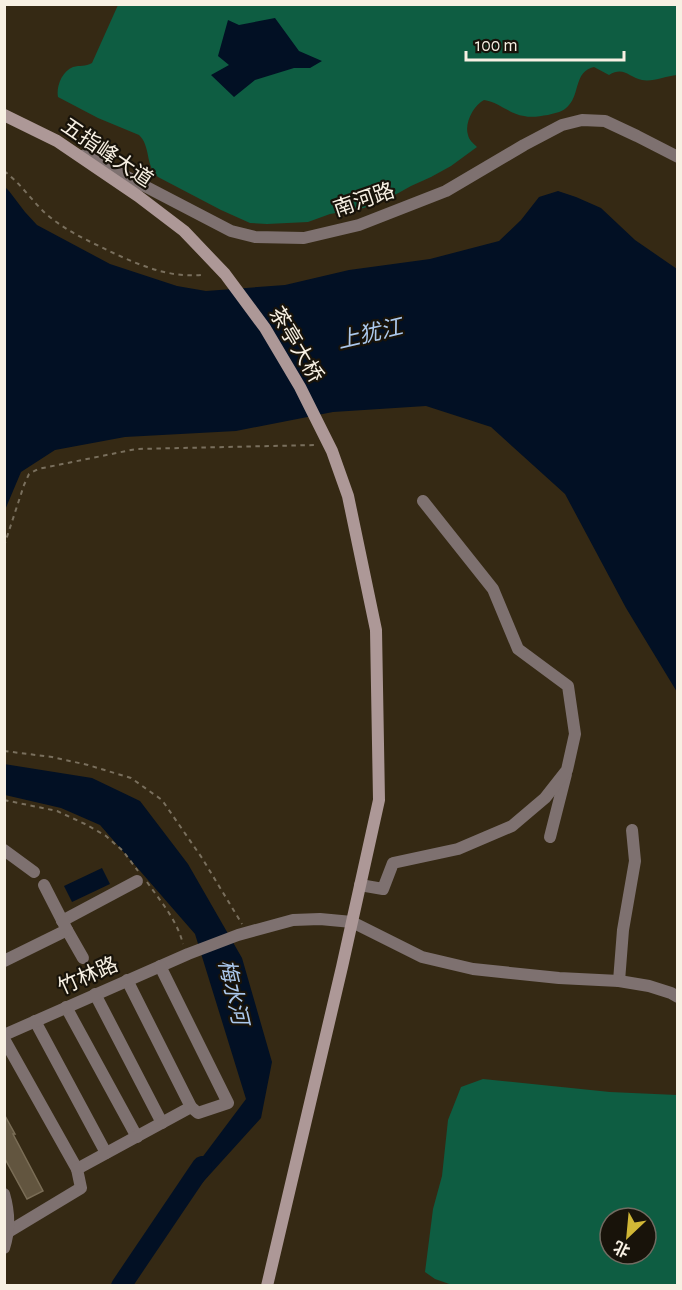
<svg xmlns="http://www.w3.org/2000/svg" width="682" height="1290" font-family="'Alegreya Sans','Noto Sans SC',sans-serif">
  <rect width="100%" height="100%" fill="#352914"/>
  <g fill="#0e5d42" fill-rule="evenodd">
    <path d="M 118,5 L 677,5 L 677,75 C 666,76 653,82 642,80 C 628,77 624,66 609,75 L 594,67 C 574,72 580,93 569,105 C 564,112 555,113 548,115 C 540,116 532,118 524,116 C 509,114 499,102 484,100 C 474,105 464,123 468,135 C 469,140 473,143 477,147 L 451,166 L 431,177 L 411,186 L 393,196 L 364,208 L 330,214 L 308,222 L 267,224 L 250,223 L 221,210 L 158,177 C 145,166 151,146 139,135 L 98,118 L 58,97 C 56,87 62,71 73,67 C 80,65 85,67 92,63 Z"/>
    <path d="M 483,1079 L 610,1092 L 677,1095 L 677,1285 L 455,1286 L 435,1279 L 425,1272 L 433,1209 L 442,1176 L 448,1120 L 461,1087 ZM 610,1218 L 646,1218 L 646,1254 L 610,1254 Z"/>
  </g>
  <g fill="#021024">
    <polygon points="275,18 299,51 322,61 310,68 294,68 255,80 234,97 211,75 229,65 218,56 228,20 239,25"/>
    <polygon points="5,187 9,191 25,212 37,225 110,264 177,286 206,291 285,285 349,270 430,259 499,241 521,220 539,197 558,191 576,197 601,208 635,240 677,269 677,692 626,608 565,494 491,427 426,406 333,412 236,431 125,437 55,450 21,472 5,510"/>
    <polygon points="4,764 92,778 140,801 188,864 242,958 272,1062 261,1118 194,1192 183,1183 246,1099 195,934 100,825 61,808 5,795"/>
    <polygon points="102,868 110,884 72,902 64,886"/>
  </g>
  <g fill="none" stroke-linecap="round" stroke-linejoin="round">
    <polyline stroke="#021024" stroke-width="20" points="121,1286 202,1166"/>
  </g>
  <polygon fill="#62553f" stroke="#7a6d56" stroke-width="1.5" points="4,1114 15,1134 13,1134 43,1191 27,1199 4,1157"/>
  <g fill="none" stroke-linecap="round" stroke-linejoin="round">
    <g stroke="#796f5d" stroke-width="2" stroke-dasharray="4.5 4.5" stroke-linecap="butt">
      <path d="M 4,171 C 19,182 30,198 43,211 C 60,227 80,237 101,247 C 132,262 165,278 201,275"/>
      <polyline points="4,546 24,485 29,474 38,469 136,449 315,445"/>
      <polyline points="4,751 52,757 88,765 131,778 162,800 202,858 242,924"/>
      <polyline points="4,800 57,811 85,824 106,836 123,851 138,871"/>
      <path d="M 147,882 C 161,902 177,920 183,944"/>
    </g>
    <g stroke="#7e7170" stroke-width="12">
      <polyline points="550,837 566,774"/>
      <polyline points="4,850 34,872"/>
      <polyline points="360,885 383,889 393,863 458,849 512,826 545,798 567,770 575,734 568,686 518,649 493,589 423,501"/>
      <polyline points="62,921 137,881"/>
      <polyline points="67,930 83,958"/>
      <polyline points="4,961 67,930 44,885"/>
      <polyline points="127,980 191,1107"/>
      <polyline points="619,981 623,930 635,861 632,830"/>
      <polyline points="95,994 162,1123"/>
      <polyline points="66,1007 137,1137"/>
      <polyline points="35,1021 106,1153"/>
      <polyline points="4,1035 188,954 238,935 293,920 320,919 352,922 422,957 473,969 559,978 619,981 649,986 671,993 678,997"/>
      <polyline points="4,1039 77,1169"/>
      <polyline points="8,1232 81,1188 77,1169 191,1107 198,1113 228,1103 160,966"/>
    </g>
    <g stroke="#7e7170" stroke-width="12">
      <polyline points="85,155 231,231 255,237 304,238 359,225 446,191 524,145 562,125 582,120 605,121 637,136 678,157"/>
      <path d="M 4,1194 C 9,1211 10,1230 4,1248"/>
    </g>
    <polyline stroke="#ad9897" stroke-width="12" points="4,115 57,141 138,196 184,231 225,274 265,328 300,387 332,451 348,496 376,630 379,800 342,967 267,1286"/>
  </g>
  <g text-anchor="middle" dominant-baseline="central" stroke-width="4.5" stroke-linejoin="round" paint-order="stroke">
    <g font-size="21" fill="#f7f0e3" stroke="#18130a">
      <text transform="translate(107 153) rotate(34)">五指峰大道</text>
      <text transform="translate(364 200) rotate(-19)">南河路</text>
      <text transform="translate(296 345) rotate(59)">茶亭大桥</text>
      <text transform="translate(88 976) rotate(-24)">竹林路</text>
    </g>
    <g font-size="22" font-style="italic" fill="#acc9ed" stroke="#18130a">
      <text transform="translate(370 334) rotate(-13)">上犹江</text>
      <text transform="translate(233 992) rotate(77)">梅水河</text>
    </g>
  </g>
  <rect width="682" height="1290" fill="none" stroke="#f7f0e3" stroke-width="12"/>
  <g transform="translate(628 1236) rotate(206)"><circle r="28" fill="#18130a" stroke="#716b61" stroke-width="1.5"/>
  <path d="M0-4.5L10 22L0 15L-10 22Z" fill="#d1b736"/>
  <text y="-9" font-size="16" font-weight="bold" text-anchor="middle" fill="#f7f0e3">北</text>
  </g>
  <path d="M466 51v9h158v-9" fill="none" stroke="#f7f0e3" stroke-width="3"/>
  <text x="475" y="51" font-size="18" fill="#f7f0e3" stroke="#18130a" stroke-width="4.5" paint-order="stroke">100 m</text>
</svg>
